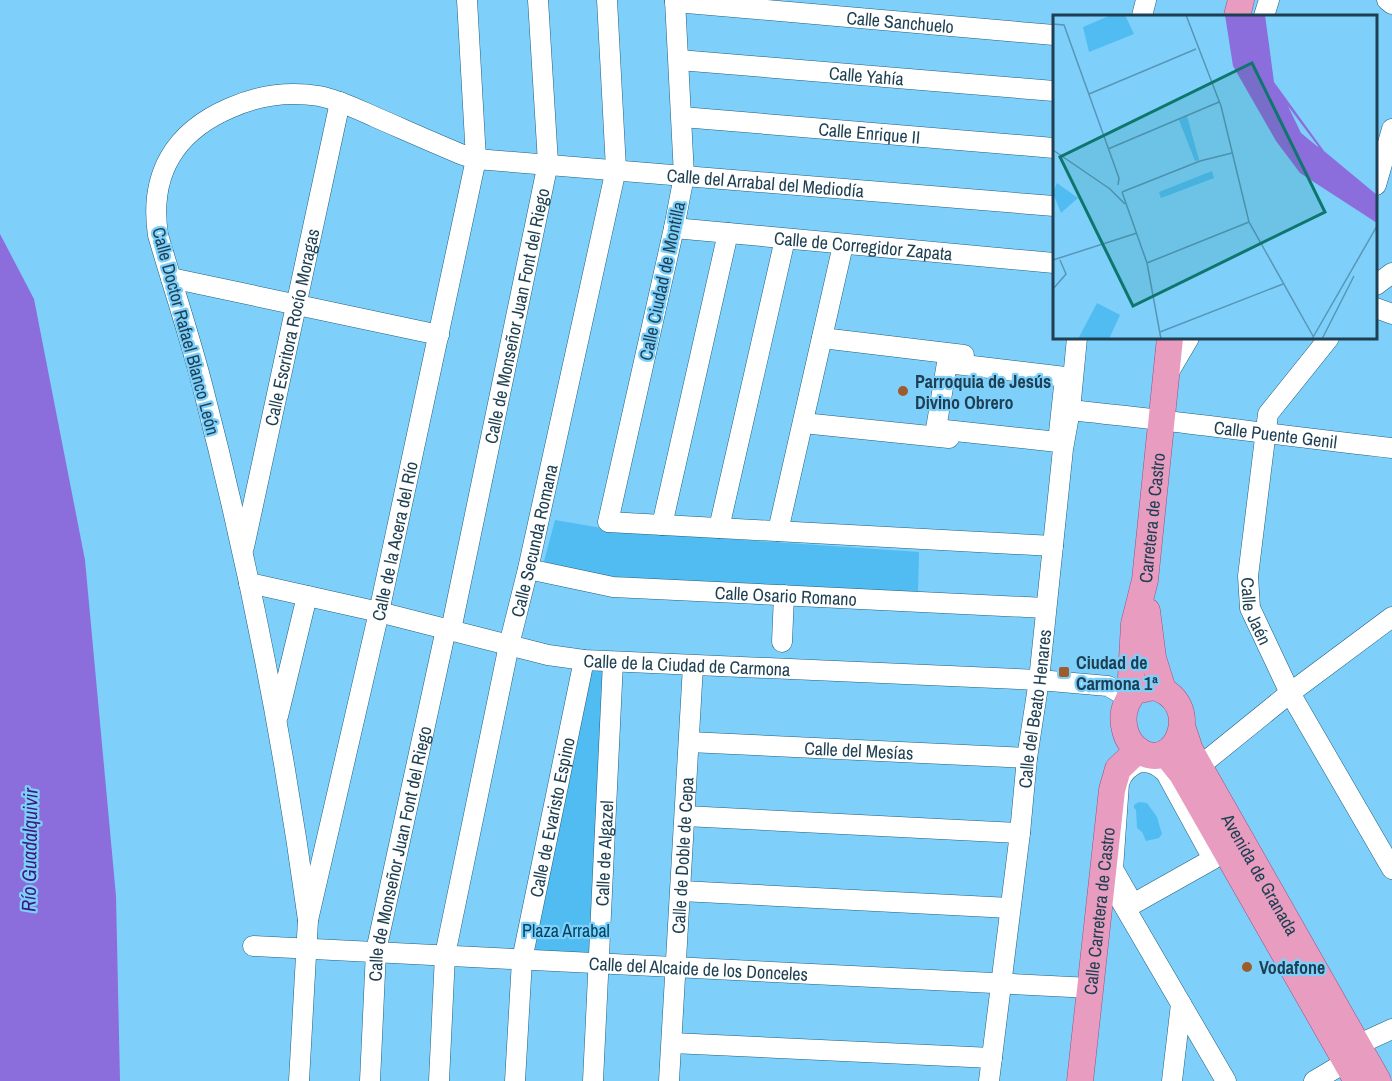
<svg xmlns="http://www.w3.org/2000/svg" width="1392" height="1081" font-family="'Archivo Narrow',sans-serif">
  <rect width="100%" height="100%" fill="#7ed0fb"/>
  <g fill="#50bcf1">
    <polygon points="555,520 625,532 919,552 918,593 613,579 543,565"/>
    <polygon points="589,667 613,671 590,959 534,956"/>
    <polygon points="1139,802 1147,803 1157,817 1162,834 1159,838 1146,841 1142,832 1137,828 1136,810 1134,808 1134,805"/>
  </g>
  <polygon fill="#8b6ddb" points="0,234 34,299 85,560 116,896 120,1081 0,1081"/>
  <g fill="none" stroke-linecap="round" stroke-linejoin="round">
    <g stroke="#1f5f7e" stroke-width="21">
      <g id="minor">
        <polyline points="675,0 684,176 674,228 608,522 1053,546"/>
        <polyline points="1387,0 1392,4"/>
        <path id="s1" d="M 675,2 L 1054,35"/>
        <polyline points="1142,16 1146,0"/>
        <polyline points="1264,16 1269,0"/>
        <path id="s2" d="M 679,60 L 1054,91"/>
        <path id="s3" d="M 682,117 L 1054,148"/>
        <polyline points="1376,185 1392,129"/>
        <path id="s4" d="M 674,228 L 1054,263"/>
        <polyline points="171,278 439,335"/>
        <polyline points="1376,285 1392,273"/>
        <polyline points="1376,308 1392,314"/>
        <polyline points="822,338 964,355"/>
        <path id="s5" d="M 1329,338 L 1268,414 L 1248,576 L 1250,608 L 1290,693 L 1392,869"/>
        <polygon points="947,363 1065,377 1058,442 936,429"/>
        <polyline points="1169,372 1189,338"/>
        <path id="s6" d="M 1070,410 C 1177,421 1284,436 1392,448"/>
        <polyline points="803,423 949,438"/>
        <polyline points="662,525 728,233"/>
        <polyline points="719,528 785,239"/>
        <polyline points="778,531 843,245"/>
        <path id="s7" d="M 244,547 L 340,102"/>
        <path id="s8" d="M 528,569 L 613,587 L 1046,608"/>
        <path id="s9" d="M 249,583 L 379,612 L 548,655 L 584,660 L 1039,680 L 1108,686 L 1129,698"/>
        <path id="s10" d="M 451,630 L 548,163 L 538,0"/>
        <polyline points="782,642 784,595"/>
        <polyline points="278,716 307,596"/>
        <path id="s11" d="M 689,742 L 1027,758"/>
        <polyline points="1206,761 1290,693 1392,617"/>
        <path d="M 1139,762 C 1151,762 1157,764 1166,773 L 1213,859 L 1133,904 L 1113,869 L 1119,783 C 1123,772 1129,767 1139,762 Z"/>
        <polyline points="685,816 1020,833"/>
        <polyline points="681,891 1010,908"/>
        <polyline points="1117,894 1226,1081"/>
        <path id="s12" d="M 308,920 C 284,743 249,566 204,392 C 191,340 173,287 158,235 C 149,175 174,132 230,108 C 259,95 288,91 319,96 C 339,100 357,109 375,117 C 405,130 434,143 463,155 L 476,159 L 1054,206"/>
        <path id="s13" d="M 253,946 L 1091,988"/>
        <polyline points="672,1043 992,1058"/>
        <polyline points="1357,1045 1392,1029"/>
        <path id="s14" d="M 299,1081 L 308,920 L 379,612 L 476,159 L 467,0"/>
        <path id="s15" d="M 370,1081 L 376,951 L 446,629"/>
        <path id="s16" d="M 439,1081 L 445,955 L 509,645 L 528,569 L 616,169 L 607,0"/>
        <path id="s17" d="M 515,1081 L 522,960 L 584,660"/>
        <path id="s18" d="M 593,1081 L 613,662"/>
        <path id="s19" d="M 669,1081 L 693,666"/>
        <path id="s20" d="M 989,1081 L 1020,833 L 1027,758 L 1039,680 L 1063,449 L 1070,410 L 1077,338"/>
        <polyline points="1172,1081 1181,1004"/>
        <polyline points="1314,1081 1346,1062"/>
      </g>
    </g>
    <g stroke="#97517e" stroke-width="27">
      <g id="major">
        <polyline points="1237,16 1241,0"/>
        <polyline points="1147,611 1153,658 1163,690"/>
        <path d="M 1153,687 C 1205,700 1178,773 1141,752 C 1133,747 1127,739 1125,730 C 1121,715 1125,702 1135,691 Z"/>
        <path id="s21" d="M 1130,696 L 1134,624 L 1145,580 L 1170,338"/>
        <path id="s22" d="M 1183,729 L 1190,750 L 1378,1081"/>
        <polyline points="1165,753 1182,774 1357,1081"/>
        <path id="s23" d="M 1080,1081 L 1112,790 L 1118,769 L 1138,750"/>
      </g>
    </g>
    <use href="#minor" stroke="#fff" stroke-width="20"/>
    <use href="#major" stroke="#e89dc0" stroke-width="26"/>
  </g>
  <g fill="#9e5b2b" stroke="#7ed0fb" stroke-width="2">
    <circle cx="903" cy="391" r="6"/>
    <rect x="1058" y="666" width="12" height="12" rx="3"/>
    <circle cx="1247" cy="967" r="6"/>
  </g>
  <g text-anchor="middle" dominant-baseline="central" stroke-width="4.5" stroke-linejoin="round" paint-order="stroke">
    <g font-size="18" fill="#1d3f51" stroke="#7ed0fb">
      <text stroke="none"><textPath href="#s1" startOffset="226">Calle Sanchuelo</textPath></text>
      <text stroke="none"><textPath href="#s2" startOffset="188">Calle Yahía</textPath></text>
      <text stroke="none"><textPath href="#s3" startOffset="188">Calle Enrique II</textPath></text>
      <text stroke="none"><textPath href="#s12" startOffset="1412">Calle del Arrabal del Mediodía</textPath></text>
      <text stroke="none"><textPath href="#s4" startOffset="190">Calle de Corregidor Zapata</textPath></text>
      <text transform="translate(662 281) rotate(-78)">Calle Ciudad de Montilla</text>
      <text stroke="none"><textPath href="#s10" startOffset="321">Calle de Monseñor Juan Font del Riego</textPath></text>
      <text stroke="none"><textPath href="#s7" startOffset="225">Calle Escritora Rocío Moragas</textPath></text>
      <text transform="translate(186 331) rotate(75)">Calle Doctor Rafael Blanco León</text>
      <text stroke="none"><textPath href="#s6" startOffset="207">Calle Puente Genil</textPath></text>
      <text stroke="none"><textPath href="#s21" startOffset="180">Carretera de Castro</textPath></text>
      <text stroke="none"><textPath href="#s14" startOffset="550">Calle de la Acera del Río</textPath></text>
      <text stroke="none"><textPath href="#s16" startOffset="550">Calle Secunda Romana</textPath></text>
      <text stroke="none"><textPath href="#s8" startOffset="260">Calle Osario Romano</textPath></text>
      <text stroke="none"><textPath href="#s5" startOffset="297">Calle Jaén</textPath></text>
      <text stroke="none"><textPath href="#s9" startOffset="447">Calle de la Ciudad de Carmona</textPath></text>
      <text stroke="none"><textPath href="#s20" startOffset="375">Calle del Beato Henares</textPath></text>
      <text stroke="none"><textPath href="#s11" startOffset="170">Calle del Mesías</textPath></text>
      <text stroke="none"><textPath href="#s17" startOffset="267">Calle de Evaristo Espino</textPath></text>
      <text stroke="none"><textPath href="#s15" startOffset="230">Calle de Monseñor Juan Font del Riego</textPath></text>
      <text stroke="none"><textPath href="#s18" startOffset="228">Calle de Algazel</textPath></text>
      <text stroke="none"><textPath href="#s19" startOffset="226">Calle de Doble de Cepa</textPath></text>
      <text stroke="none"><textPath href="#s22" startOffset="165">Avenida de Granada</textPath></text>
      <text stroke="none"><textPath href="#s23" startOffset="171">Calle Carretera de Castro</textPath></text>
      <text stroke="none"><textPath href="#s13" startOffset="446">Calle del Alcaide de los Donceles</textPath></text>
    </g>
    <g font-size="18" font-weight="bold" fill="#1d3f51" stroke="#7ed0fb" text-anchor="start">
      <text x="915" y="381">Parroquia de Jesús<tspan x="915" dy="21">Divino Obrero</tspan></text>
      <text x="1076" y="662">Ciudad de<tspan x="1076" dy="21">Carmona 1ª</tspan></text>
      <text x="1259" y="967">Vodafone</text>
    </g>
    <g font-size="18" fill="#004460" stroke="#7ed0fb">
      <text x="566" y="930">Plaza Arrabal</text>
    </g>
    <g font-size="20" font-style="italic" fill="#3e197c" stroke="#7ed0fb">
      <text transform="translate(29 850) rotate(-89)">Río Guadalquivir</text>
    </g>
  </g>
  <g transform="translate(1053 15)">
    <rect width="324" height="324" fill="#7ed0fb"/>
    <path d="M 58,0 L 72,0 L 81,19 L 36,37 L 30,12 ZM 134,101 L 146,145 L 142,146 L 126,105 ZM 159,156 L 161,163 L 108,183 L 106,177 ZM 4,168 L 25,183 L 8,198 L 0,178 ZM 44,288 L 67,300 L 56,324 L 25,324 Z" fill="#50bcf1"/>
    <path d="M 172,0 L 212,0 L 221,67 L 271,136 L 324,180 L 324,208 L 247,158 L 223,126 L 180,51 ZM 235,91 L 265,131 L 265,132 L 248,118 Z" fill="#8b6ddb" fill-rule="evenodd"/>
    <path fill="none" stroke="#5796b7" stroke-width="1.5" d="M 133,0 L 168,91 L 196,207 L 260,321M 0,9 L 11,10 L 66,163 L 65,170M 36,79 L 143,34M 55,134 L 166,87M 0,135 L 57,174 L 72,189M 69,177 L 147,146 L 179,138M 69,177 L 94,248 L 108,324M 0,245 L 84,218M 94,248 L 196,207M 0,274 L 13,259 L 7,245M 107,317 L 230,269M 259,324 L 324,211M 269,324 L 301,261"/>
    <path fill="#0f766e" fill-opacity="0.15" stroke="#0f766e" stroke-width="3" d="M 199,48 L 272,197 L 80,291 L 7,142 Z"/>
    <rect width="324" height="324" fill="none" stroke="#1d3f51" stroke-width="3"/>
  </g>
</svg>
